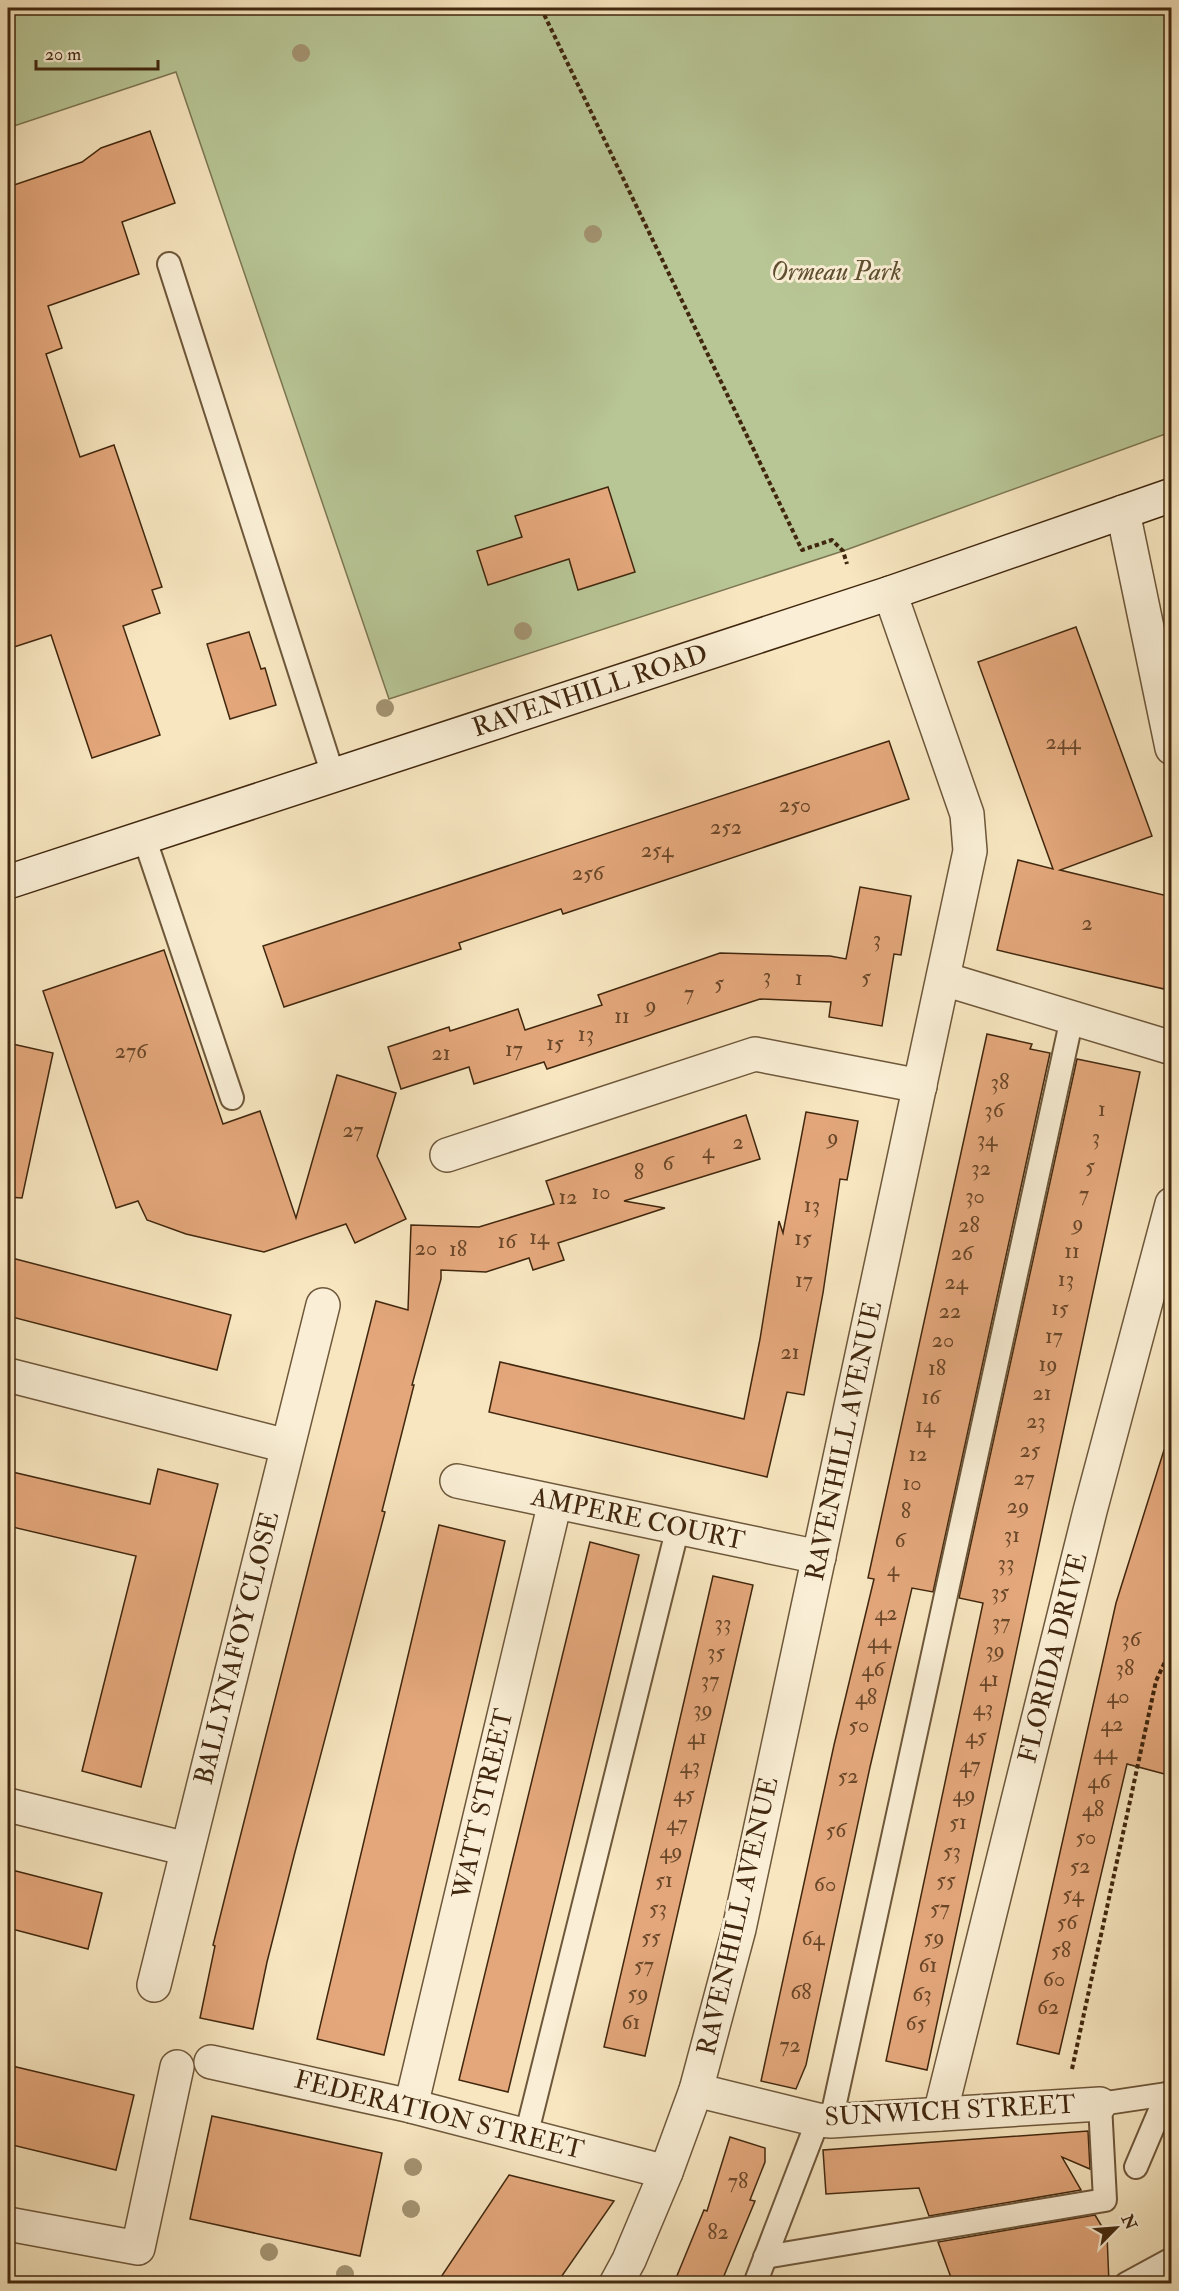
<svg xmlns="http://www.w3.org/2000/svg" width="1179" height="2291" font-family="'IM FELL Double Pica',serif">
  <rect width="100%" height="100%" fill="#f7e6c0"/>
  <filter id="stains"><feTurbulence type="fractalNoise" baseFrequency=".00333" numOctaves="4"/><feColorMatrix values="0 0 0 0 .2 0 0 0 0 .09 0 0 0 0 .02 0 0 0 .5 -.17"/></filter>
  <radialGradient id="worn" r=".72"><stop offset=".6" stop-color="#630" stop-opacity="0"/><stop offset="1" stop-color="#630" stop-opacity=".3"/></radialGradient>
  <polygon fill="#b8c696" stroke="#7c7652" stroke-width="1.5" points="8,8 1171,8 1171,432 843,551 389,699 176,72 8,128"/>
  <g fill="#e3a77b" stroke="#41270e" stroke-width="1.5">
    <polygon points="150,131 175,203 122,222 139,274 48,306 62,348 46,354 80,457 114,445 162,587 152,590 160,613 123,626 160,735 92,758 51,635 8,649 8,187 82,162 101,148"/>
    <polygon points="608,487 635,572 578,590 569,559 488,585 477,551 522,537 515,516"/>
    <polygon points="1076,627 1152,836 1060,870 1172,897 1172,956 1164,989 997,950 1018,860 1053,869 978,662"/>
    <polygon points="249,632 261,669 265,668 276,705 230,719 207,644"/>
    <polygon points="889,741 909,799 563,914 561,909 459,943 461,949 284,1007 263,946"/>
    <polygon points="860,887 911,896 901,955 894,954 882,1026 829,1017 831,1002 760,999 547,1069 544,1062 474,1084 469,1067 401,1089 388,1047 449,1027 450,1031 518,1009 525,1030 602,1005 598,995 720,953 830,956 846,959"/>
    <polygon points="164,950 223,1124 260,1111 296,1218 337,1075 396,1093 377,1156 406,1219 355,1243 346,1224 264,1252 186,1234 147,1220 138,1201 116,1208 43,991"/>
    <polygon points="987,1034 1032,1044 1030,1049 1050,1053 933,1592 912,1588 870,1767 806,2065 796,2089 761,2081 834,1745 874,1579 868,1578"/>
    <polygon points="8,1043 53,1053 22,1198 8,1197"/>
    <polygon points="1077,1059 1140,1072 927,2070 886,2061 983,1603 959,1598"/>
    <polygon points="806,1112 858,1121 847,1180 840,1179 823,1293 804,1395 787,1392 767,1477 489,1412 500,1362 744,1419 760,1339 779,1221 783,1233"/>
    <polygon points="746,1115 760,1159 624,1201 665,1208 558,1243 564,1260 533,1270 529,1258 486,1272 441,1270 441,1279 412,1385 414,1385 382,1511 385,1512 295,1852 267,1962 253,2029 200,2018 215,1946 213,1945 231,1873 376,1301 408,1310 411,1225 479,1227 554,1204 546,1181"/>
    <polygon points="8,1257 231,1315 217,1370 8,1316"/>
    <polygon points="1164,1450 1172,1451 1172,1776 1127,1764 1059,2054 1017,2044 1116,1603"/>
    <polygon points="158,1469 218,1484 141,1787 82,1771 136,1556 8,1526 8,1471 150,1504"/>
    <polygon points="439,1525 505,1541 384,2055 317,2039"/>
    <polygon points="590,1542 639,1555 508,2092 459,2080"/>
    <polygon points="713,1576 753,1585 645,2056 604,2047"/>
    <polygon points="8,1869 102,1893 88,1949 8,1928"/>
    <polygon points="8,2065 134,2095 116,2170 8,2144"/>
    <polygon points="212,2116 382,2153 360,2256 190,2219"/>
    <polygon points="1088,2131 1090,2169 1062,2157 1081,2190 929,2216 919,2188 826,2194 823,2150"/>
    <polygon points="730,2137 765,2148 765,2162 750,2200 755,2201 721,2283 674,2283 704,2210 707,2211"/>
    <polygon points="509,2175 614,2201 557,2283 437,2283"/>
    <polygon points="1095,2215 1107,2235 1109,2283 953,2283 938,2242"/>
  </g>
  <g fill="none" stroke-linecap="round" stroke-linejoin="round">
    <g stroke="#6e573a" stroke-width="26">
      <g id="service">
        <polyline points="169,264 333,775"/>
        <polyline points="144,837 232,1098"/>
        <polyline points="831,2121 1072,1018"/>
        <polyline points="526,2136 678,1527"/>
        <polyline points="1136,2167 1167,2094"/>
        <polyline points="765,2257 1105,2200 1100,2104 1167,2094"/>
        <polyline points="755,2284 818,2120"/>
        <polyline points="1126,2284 1172,2259"/>
      </g>
    </g>
    <g stroke="#6e573a" stroke-width="36">
      <g id="minor">
        <polyline points="1123,512 1172,748"/>
        <polyline points="944,979 1172,1048"/>
        <polyline points="447,1155 755,1054 920,1086"/>
        <polyline points="8,1375 287,1446"/>
        <polyline points="457,1481 819,1557"/>
        <polyline points="8,1805 187,1849"/>
        <polyline points="154,1985 323,1305"/>
        <polyline points="211,2062 411,2106 666,2172"/>
        <polyline points="696,2090 818,2120 831,2121 1100,2104"/>
        <polyline points="411,2106 555,1502"/>
        <polyline points="940,2114 1090,1511 1172,1204"/>
        <polyline points="8,2224 138,2248 177,2067"/>
        <polyline points="616,2284 629,2260 666,2172 696,2090 739,1929 970,851 967,814 890,593"/>
      </g>
    </g>
    <g stroke="#41270e" stroke-width="36">
      <polyline id="secondary" points="8,882 890,593 1172,495"/>
    </g>
    <g stroke="#41270e" stroke-width="4" stroke-dasharray="4.5 3" stroke-linecap="butt">
      <polyline points="541,8 802,550 832,540 843,551 847,564"/>
      <polyline points="1072,2069 1156,1681 1172,1647"/>
    </g>
    <use href="#service" stroke="#faefd6" stroke-width="22"/>
    <use href="#minor" stroke="#faefd6" stroke-width="33"/>
    <use href="#secondary" stroke="#faefd6" stroke-width="33"/>
  </g>
  <g fill="#a39371">
    <circle cx="301" cy="53" r="9"/>
    <circle cx="593" cy="234" r="9"/>
    <circle cx="523" cy="631" r="9"/>
    <circle cx="385" cy="708" r="9"/>
    <circle cx="413" cy="2167" r="9"/>
    <circle cx="411" cy="2209" r="9"/>
    <circle cx="269" cy="2252" r="9"/>
    <circle cx="345" cy="2274" r="9"/>
  </g>
  <g text-anchor="middle" dominant-baseline="central" stroke-width="6" stroke-linejoin="round" paint-order="stroke">
    <g font-size="22" fill="#6a4729">
      <text x="1063" y="742">244</text>
      <text x="795" y="805">250</text>
      <text x="726" y="827">252</text>
      <text x="657" y="850">254</text>
      <text x="588" y="873">256</text>
      <text x="1087" y="923">2</text>
      <text x="877" y="939">3</text>
      <text x="767" y="976">3</text>
      <text x="866" y="977">5</text>
      <text x="799" y="978">1</text>
      <text x="719" y="983">5</text>
      <text x="689" y="993">7</text>
      <text x="651" y="1005">9</text>
      <text x="622" y="1016">11</text>
      <text x="586" y="1034">13</text>
      <text x="555" y="1043">15</text>
      <text x="514" y="1049">17</text>
      <text x="131" y="1051">276</text>
      <text x="441" y="1053">21</text>
      <text x="1000" y="1082">38</text>
      <text x="1102" y="1109">1</text>
      <text x="994" y="1110">36</text>
      <text x="353" y="1130">27</text>
      <text x="833" y="1137">9</text>
      <text x="1096" y="1137">3</text>
      <text x="987" y="1139">34</text>
      <text x="738" y="1142">2</text>
      <text x="708" y="1151">4</text>
      <text x="668" y="1163">6</text>
      <text x="1090" y="1166">5</text>
      <text x="981" y="1168">32</text>
      <text x="639" y="1172">8</text>
      <text x="601" y="1192">10</text>
      <text x="1084" y="1194">7</text>
      <text x="975" y="1196">30</text>
      <text x="568" y="1197">12</text>
      <text x="812" y="1205">13</text>
      <text x="1078" y="1223">9</text>
      <text x="969" y="1225">28</text>
      <text x="539" y="1237">14</text>
      <text x="803" y="1238">15</text>
      <text x="507" y="1241">16</text>
      <text x="426" y="1248">20</text>
      <text x="458" y="1249">18</text>
      <text x="1072" y="1251">11</text>
      <text x="962" y="1253">26</text>
      <text x="1066" y="1279">13</text>
      <text x="804" y="1280">17</text>
      <text x="956" y="1282">24</text>
      <text x="1060" y="1308">15</text>
      <text x="950" y="1311">22</text>
      <text x="1054" y="1336">17</text>
      <text x="943" y="1340">20</text>
      <text x="790" y="1352">21</text>
      <text x="1048" y="1364">19</text>
      <text x="937" y="1368">18</text>
      <text x="1042" y="1393">21</text>
      <text x="931" y="1397">16</text>
      <text x="1036" y="1421">23</text>
      <text x="925" y="1425">14</text>
      <text x="1030" y="1450">25</text>
      <text x="918" y="1454">12</text>
      <text x="1024" y="1478">27</text>
      <text x="912" y="1483">10</text>
      <text x="1018" y="1506">29</text>
      <text x="906" y="1511">8</text>
      <text x="1012" y="1535">31</text>
      <text x="900" y="1540">6</text>
      <text x="1006" y="1563">33</text>
      <text x="893" y="1569">4</text>
      <text x="1000" y="1592">35</text>
      <text x="886" y="1613">42</text>
      <text x="1001" y="1622">37</text>
      <text x="723" y="1623">33</text>
      <text x="1131" y="1639">36</text>
      <text x="879" y="1641">44</text>
      <text x="995" y="1650">39</text>
      <text x="716" y="1652">35</text>
      <text x="1125" y="1668">38</text>
      <text x="873" y="1669">46</text>
      <text x="989" y="1679">41</text>
      <text x="710" y="1680">37</text>
      <text x="1118" y="1696">40</text>
      <text x="866" y="1697">48</text>
      <text x="983" y="1708">43</text>
      <text x="703" y="1709">39</text>
      <text x="1112" y="1724">42</text>
      <text x="859" y="1725">50</text>
      <text x="976" y="1736">45</text>
      <text x="697" y="1737">41</text>
      <text x="1105" y="1752">44</text>
      <text x="970" y="1765">47</text>
      <text x="690" y="1766">43</text>
      <text x="848" y="1776">52</text>
      <text x="1099" y="1781">46</text>
      <text x="684" y="1794">45</text>
      <text x="964" y="1794">49</text>
      <text x="1093" y="1809">48</text>
      <text x="958" y="1822">51</text>
      <text x="677" y="1823">47</text>
      <text x="836" y="1830">56</text>
      <text x="1086" y="1837">50</text>
      <text x="671" y="1851">49</text>
      <text x="952" y="1851">53</text>
      <text x="1080" y="1866">52</text>
      <text x="664" y="1880">51</text>
      <text x="946" y="1880">55</text>
      <text x="825" y="1884">60</text>
      <text x="1073" y="1894">54</text>
      <text x="658" y="1908">53</text>
      <text x="940" y="1908">57</text>
      <text x="1067" y="1922">56</text>
      <text x="651" y="1937">55</text>
      <text x="934" y="1937">59</text>
      <text x="813" y="1938">64</text>
      <text x="1061" y="1950">58</text>
      <text x="644" y="1965">57</text>
      <text x="928" y="1965">61</text>
      <text x="1054" y="1979">60</text>
      <text x="801" y="1992">68</text>
      <text x="638" y="1993">59</text>
      <text x="922" y="1994">63</text>
      <text x="1048" y="2007">62</text>
      <text x="631" y="2022">61</text>
      <text x="916" y="2023">65</text>
      <text x="790" y="2045">72</text>
      <text x="738" y="2181">78</text>
      <text x="718" y="2232">82</text>
    </g>
    <g font-size="26" font-style="italic" fill="#5f4f30" stroke="#faefd6">
      <text x="836" y="272">Ormeau Park</text>
    </g>
    <g font-size="26" fill="#41270e" stroke="#faefd6">
      <text transform="translate(590 691) rotate(-18)">RAVENHILL ROAD</text>
      <text transform="translate(844 1441) rotate(-78)">RAVENHILL AVENUE</text>
      <text transform="translate(638 1519) rotate(12)">AMPERE COURT</text>
      <text transform="translate(237 1648) rotate(-76)">BALLYNAFOY CLOSE</text>
      <text transform="translate(1053 1658) rotate(-76)">FLORIDA DRIVE</text>
      <text transform="translate(483 1804) rotate(-77)">WATT STREET</text>
      <text transform="translate(738 1916) rotate(-77)">RAVENHILL AVENUE</text>
      <text transform="translate(950 2111) rotate(-3)">SUNWICH STREET</text>
      <text transform="translate(439 2115) rotate(14)">FEDERATION STREET</text>
    </g>
  </g>
  <rect width="1179" height="2291" fill="none" stroke="#f7e6c0" stroke-width="30"/>
  <rect x="9" y="9" width="1161" height="2273" fill="none" stroke="#41270e" stroke-width="3"/>
  <rect x="15" y="15" width="1149" height="2261" fill="none" stroke="#41270e" stroke-width="1.5"/>
  <g transform="translate(1116 2228) rotate(65)" stroke="#faefd6" stroke-width="4.5" paint-order="stroke">
  <path d="M0-4.5L10 22L0 15L-10 22Z" fill="#41270e"/>
  <text y="-9" font-size="16" font-weight="bold" text-anchor="middle" fill="#41270e">N</text>
  </g>
  <path d="M36 60v9h122v-9" fill="none" stroke="#41270e" stroke-width="3"/>
  <text x="45" y="60" font-size="18" fill="#41270e" stroke="#faefd6" stroke-width="4.5" paint-order="stroke">20 m</text>
  <rect width="100%" height="100%" filter="url(#stains)"/>
  <rect width="100%" height="100%" fill="url(#worn)"/>
</svg>
